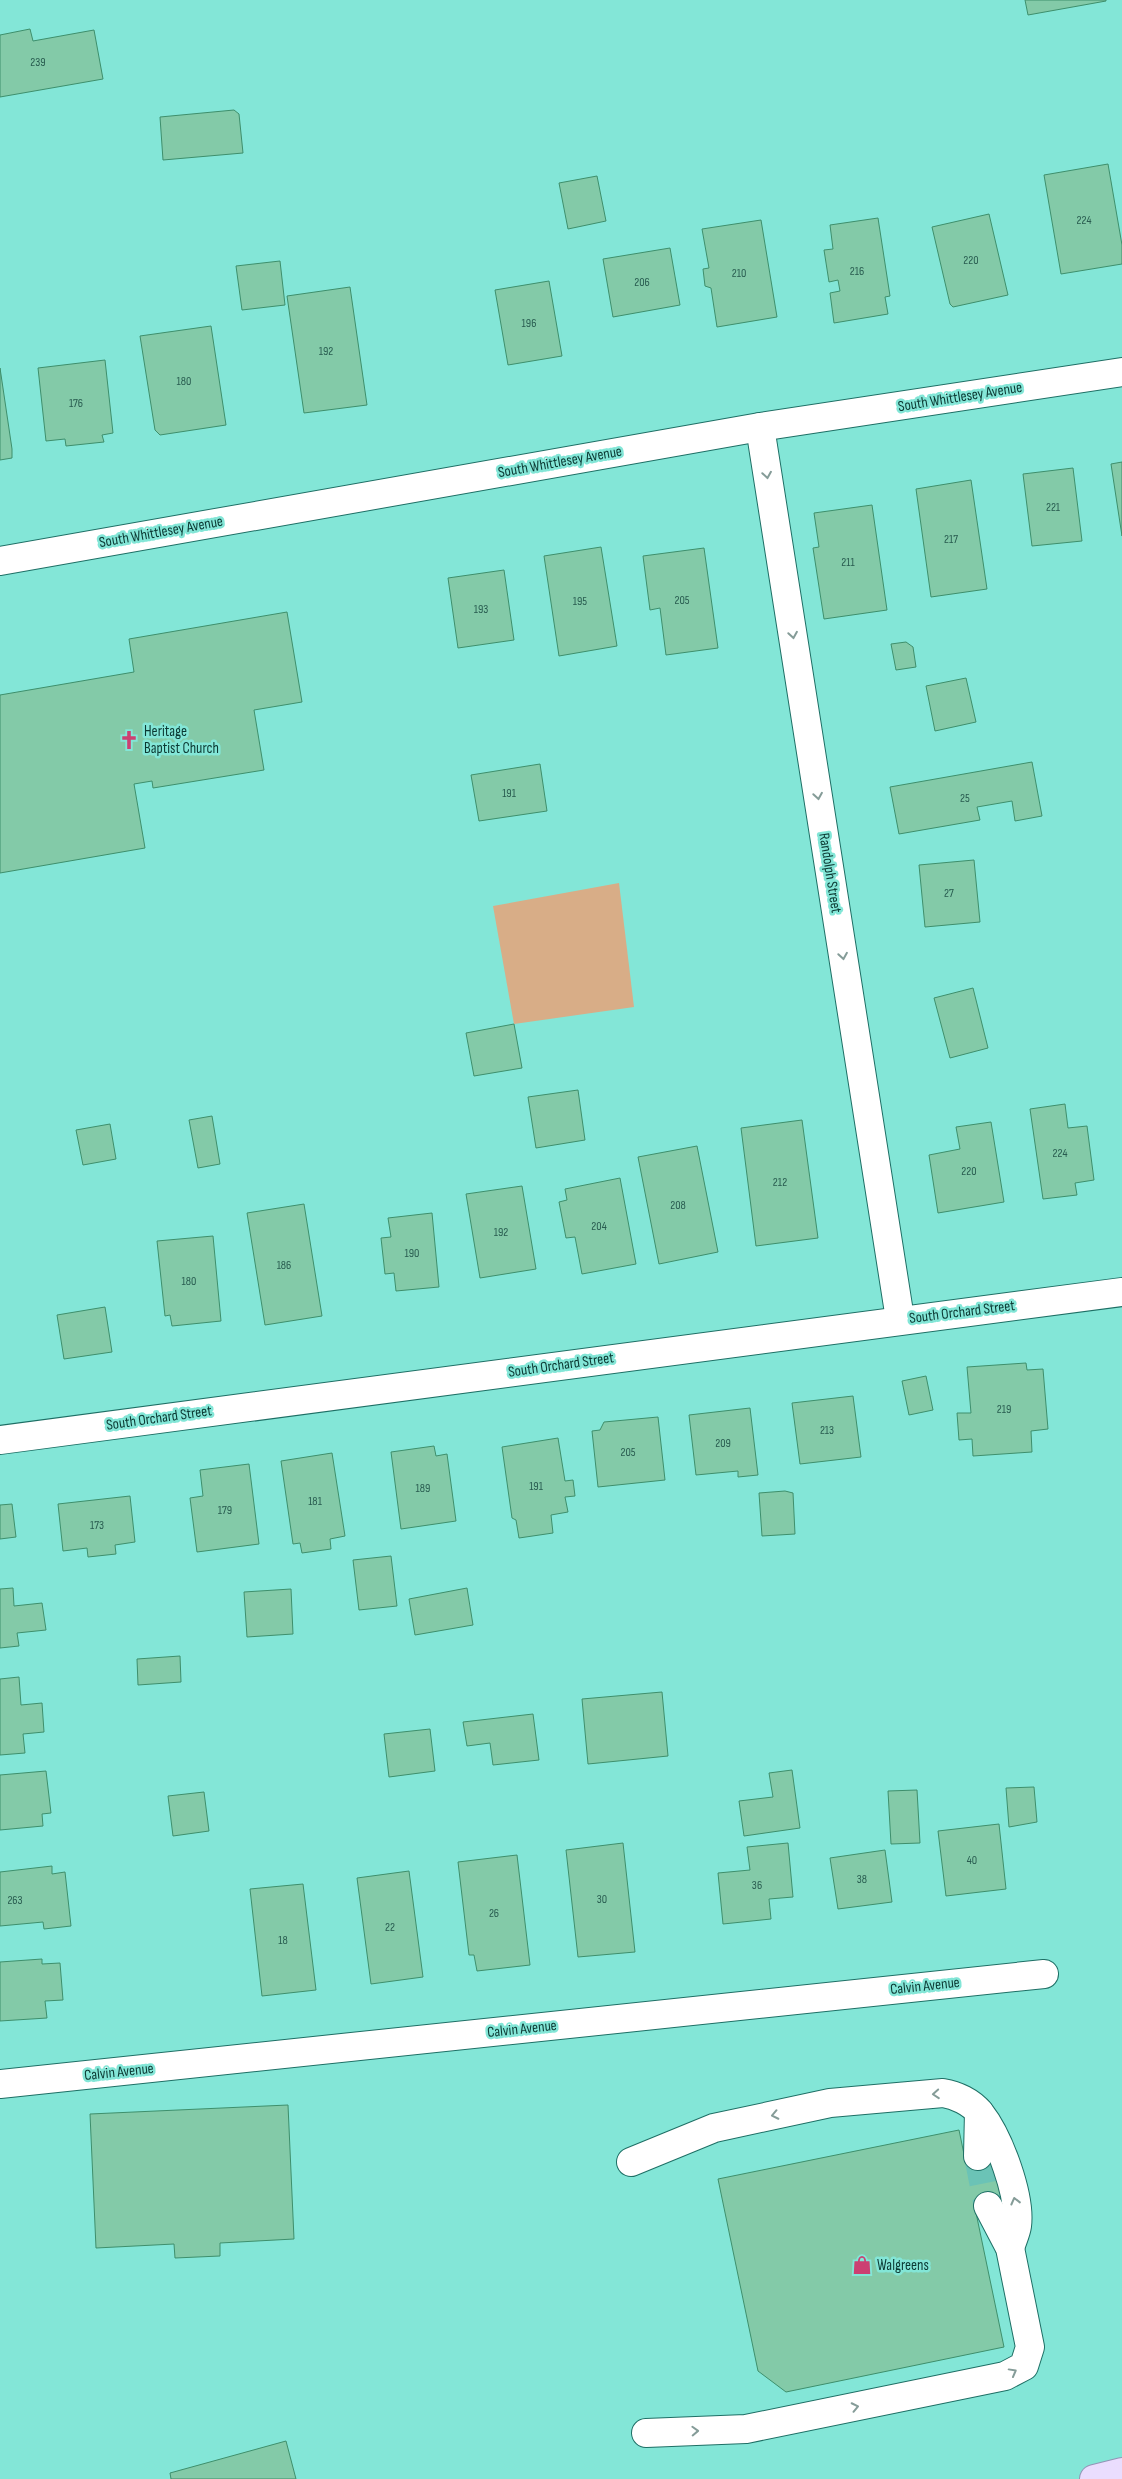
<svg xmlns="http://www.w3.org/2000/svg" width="1122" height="2479" font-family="'Sofia Sans Condensed',sans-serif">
  <rect width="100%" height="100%" fill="#83e6d7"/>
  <polygon fill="#d8ad87" points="619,883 634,1007 514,1024 493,906"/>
  <g fill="#83caa8" stroke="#3e8f6c">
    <polygon points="1025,0 1106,0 1106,1 1028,15"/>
    <polygon points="30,29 33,41 94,30 103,79 0,97 0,35"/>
    <polygon points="234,110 239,114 243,153 163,160 160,117"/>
    <polygon points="1108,164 1122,245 1122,264 1061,274 1044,175"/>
    <polygon points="597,176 606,221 568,229 559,183"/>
    <polygon points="989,214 1008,295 953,307 950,304 932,227"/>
    <polygon points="878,218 890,296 885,297 888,314 834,323 830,293 840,291 838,280 829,282 824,250 833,249 830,225"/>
    <polygon points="761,220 777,317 717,327 711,288 705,286 703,269 709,268 702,229"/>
    <polygon points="670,248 680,305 613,317 603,259"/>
    <polygon points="280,261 285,305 242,310 236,266"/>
    <polygon points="549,281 562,356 508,365 495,290"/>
    <polygon points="350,287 367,405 304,413 287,296"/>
    <polygon points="211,326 226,425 160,435 155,430 140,336"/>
    <polygon points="105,360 113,433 102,435 104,442 66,446 65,439 46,441 38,368"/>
    <polygon points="0,368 12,449 12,458 0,460"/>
    <polygon points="1122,462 1122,536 1111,464"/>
    <polygon points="1073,468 1082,541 1032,546 1023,474"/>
    <polygon points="971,480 987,589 931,597 916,489"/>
    <polygon points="872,505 887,610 824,619 813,548 819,547 814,513"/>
    <polygon points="601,547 617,646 559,656 544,556"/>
    <polygon points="704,548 718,648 666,655 660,608 650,610 643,556"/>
    <polygon points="504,570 514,640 458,648 448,578"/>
    <polygon points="287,612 302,702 254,710 264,770 153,788 152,781 134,784 145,848 0,873 0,695 134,672 129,639"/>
    <polygon points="906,642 913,647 916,667 896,670 891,644"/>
    <polygon points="966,678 976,722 935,731 926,686"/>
    <polygon points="1032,762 1042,816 1015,821 1012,801 977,807 980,820 899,834 890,787"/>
    <polygon points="540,764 547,811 479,821 471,775"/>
    <polygon points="974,860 980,922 925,927 919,865"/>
    <polygon points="973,988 988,1048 950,1058 934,998"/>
    <polygon points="514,1024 522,1068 474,1076 466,1033"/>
    <polygon points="578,1090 585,1140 536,1148 528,1097"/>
    <polygon points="1065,1104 1068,1128 1087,1126 1094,1180 1075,1183 1077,1195 1043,1199 1030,1109"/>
    <polygon points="212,1116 220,1164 198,1168 189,1120"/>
    <polygon points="802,1120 818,1238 756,1246 741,1128"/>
    <polygon points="991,1122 1004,1202 938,1213 929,1155 960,1149 956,1127"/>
    <polygon points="110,1124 116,1159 83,1165 76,1130"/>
    <polygon points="697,1146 718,1252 659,1264 638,1157"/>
    <polygon points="620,1178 636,1264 582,1274 575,1237 566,1238 559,1202 567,1200 565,1189"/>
    <polygon points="522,1186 536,1269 480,1278 466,1194"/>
    <polygon points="304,1204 322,1316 265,1325 247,1213"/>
    <polygon points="432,1213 439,1287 396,1291 394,1273 385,1274 381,1238 391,1237 388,1218"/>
    <polygon points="213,1236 221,1321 172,1326 170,1315 165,1316 157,1241"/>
    <polygon points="105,1307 112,1352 64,1359 57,1315"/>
    <polygon points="1026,1363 1027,1370 1043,1369 1048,1429 1031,1431 1032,1452 973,1456 972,1439 959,1440 957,1413 971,1413 967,1367"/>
    <polygon points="926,1376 933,1410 909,1415 902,1381"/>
    <polygon points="853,1396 861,1457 800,1464 792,1403"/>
    <polygon points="750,1408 758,1475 738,1477 738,1471 696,1475 689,1415"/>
    <polygon points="658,1417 665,1480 598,1487 592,1431 600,1430 604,1422"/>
    <polygon points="558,1438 565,1481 573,1480 575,1496 565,1497 568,1512 551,1515 553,1533 519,1538 516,1520 512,1518 502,1447"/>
    <polygon points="434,1446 436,1456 447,1454 456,1521 401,1529 391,1452"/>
    <polygon points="332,1453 345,1536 330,1539 331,1549 302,1553 300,1543 293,1544 281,1461"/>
    <polygon points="249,1464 259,1544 197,1552 190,1498 203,1496 200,1470"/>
    <polygon points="785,1491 793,1493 795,1534 762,1536 759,1493"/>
    <polygon points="130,1496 135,1542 115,1545 116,1554 88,1557 87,1548 63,1551 58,1504"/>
    <polygon points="12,1504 16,1537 0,1539 0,1505"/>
    <polygon points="391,1556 397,1606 359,1610 353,1560"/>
    <polygon points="13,1588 14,1606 42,1603 46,1630 17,1633 19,1646 0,1648 0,1589"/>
    <polygon points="467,1588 473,1625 415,1635 409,1599"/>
    <polygon points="291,1589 293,1634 247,1637 244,1592"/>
    <polygon points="180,1656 181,1682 138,1685 137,1659"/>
    <polygon points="19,1677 21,1705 42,1703 44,1732 23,1734 25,1753 0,1755 0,1679"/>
    <polygon points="662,1692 668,1756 588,1764 582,1699"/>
    <polygon points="533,1714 539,1760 493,1765 490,1743 467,1746 463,1722"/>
    <polygon points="430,1729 435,1771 389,1777 384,1734"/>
    <polygon points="792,1770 800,1828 744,1836 739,1801 773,1797 769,1773"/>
    <polygon points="46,1771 51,1813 42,1814 43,1826 0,1830 0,1775"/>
    <polygon points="1034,1787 1037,1822 1009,1827 1006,1788"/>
    <polygon points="917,1790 920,1843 891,1844 888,1791"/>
    <polygon points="204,1792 209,1831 173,1836 168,1796"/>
    <polygon points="999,1824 1006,1889 946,1896 938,1831"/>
    <polygon points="623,1843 635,1952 578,1957 566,1850"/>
    <polygon points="788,1843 793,1897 769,1899 771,1919 723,1924 718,1873 750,1870 747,1847"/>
    <polygon points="885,1850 892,1902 838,1909 830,1858"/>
    <polygon points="517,1855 530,1965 477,1971 474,1955 469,1955 458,1862"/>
    <polygon points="52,1866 52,1874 65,1872 71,1926 44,1929 43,1922 0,1926 0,1872"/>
    <polygon points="409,1871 423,1977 371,1984 357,1878"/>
    <polygon points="303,1884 316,1990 262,1996 250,1889"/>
    <polygon points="42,1959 42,1964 60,1963 63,2000 45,2001 47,2018 0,2021 0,1962"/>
    <polygon points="288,2105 294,2239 220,2243 220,2256 175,2258 174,2244 96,2248 90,2114"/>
    <polygon points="959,2130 965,2159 1000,2151 1011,2201 975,2208 1004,2347 786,2392 758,2371 718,2179"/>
    <polygon points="286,2441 296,2479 171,2479 170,2473"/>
  </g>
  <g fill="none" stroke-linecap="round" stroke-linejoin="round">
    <polyline stroke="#6bc3b6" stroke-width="28" stroke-dasharray="28 14" stroke-linecap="butt" points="978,2156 988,2206"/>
    <g stroke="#1e6f65" stroke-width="30">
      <g id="minor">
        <polyline points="760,427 900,1319"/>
        <polyline points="0,561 760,427 1122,372"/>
        <polyline points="0,1440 1122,1292"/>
        <polyline points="0,2084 1044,1974"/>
        <polyline points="978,2156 979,2112"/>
        <path d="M 631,2162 L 714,2128 L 830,2103 L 943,2093 C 956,2095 971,2102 980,2113 C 999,2137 1021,2196 1017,2226 C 1016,2233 1012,2241 1010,2248"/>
        <polyline points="646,2433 746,2429 1005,2376 1024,2366 1030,2347 1010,2248 988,2206"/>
      </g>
    </g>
    <g stroke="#9395b6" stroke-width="30">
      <polyline id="major" points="1094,2479 1122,2472"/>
    </g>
    <use href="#minor" stroke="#fff" stroke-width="28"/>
    <use href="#major" stroke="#eaddfe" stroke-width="28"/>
  </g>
  <defs><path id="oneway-chevron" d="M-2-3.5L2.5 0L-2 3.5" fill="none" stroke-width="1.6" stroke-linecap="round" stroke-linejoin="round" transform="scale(1.25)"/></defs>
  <g stroke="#859c98">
    <use href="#oneway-chevron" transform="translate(767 475) rotate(81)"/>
    <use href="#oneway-chevron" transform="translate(793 635) rotate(81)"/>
    <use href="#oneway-chevron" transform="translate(818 796) rotate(81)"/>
    <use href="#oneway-chevron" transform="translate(843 956) rotate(81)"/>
    <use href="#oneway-chevron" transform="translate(936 2094) rotate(176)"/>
    <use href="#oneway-chevron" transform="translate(775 2115) rotate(168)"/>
    <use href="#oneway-chevron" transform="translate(1015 2201) rotate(-104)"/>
    <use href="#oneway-chevron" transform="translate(1013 2372) rotate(-29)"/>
    <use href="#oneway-chevron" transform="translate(855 2407) rotate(-12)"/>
    <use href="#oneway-chevron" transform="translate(695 2431) rotate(-2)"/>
  </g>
  <defs>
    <g id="church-bare" transform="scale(1.5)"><path d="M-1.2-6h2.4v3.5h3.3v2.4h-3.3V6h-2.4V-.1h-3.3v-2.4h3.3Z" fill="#cc4072" stroke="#83e6d7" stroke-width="2.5" paint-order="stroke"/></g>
    <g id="shop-bare" transform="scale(1.5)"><path d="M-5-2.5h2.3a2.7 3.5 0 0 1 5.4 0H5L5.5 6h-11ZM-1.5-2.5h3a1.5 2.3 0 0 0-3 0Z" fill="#cc4072" stroke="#83e6d7" stroke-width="2.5" paint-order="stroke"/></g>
  </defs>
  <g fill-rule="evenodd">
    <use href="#church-bare" x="129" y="740"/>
    <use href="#shop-bare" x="862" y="2265"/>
  </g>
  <g text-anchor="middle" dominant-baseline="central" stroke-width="5" stroke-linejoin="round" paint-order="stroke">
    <g font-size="12" fill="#295c50">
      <text x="38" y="62">239</text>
      <text x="1084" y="220">224</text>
      <text x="971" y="260">220</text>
      <text x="857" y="271">216</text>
      <text x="739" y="273">210</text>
      <text x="642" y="282">206</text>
      <text x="529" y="323">196</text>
      <text x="326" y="351">192</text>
      <text x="184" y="381">180</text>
      <text x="76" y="403">176</text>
      <text x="1053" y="507">221</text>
      <text x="951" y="539">217</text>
      <text x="848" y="562">211</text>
      <text x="682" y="600">205</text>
      <text x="580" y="601">195</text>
      <text x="481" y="609">193</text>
      <text x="509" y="793">191</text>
      <text x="965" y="798">25</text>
      <text x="949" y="893">27</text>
      <text x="1060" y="1153">224</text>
      <text x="969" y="1171">220</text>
      <text x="780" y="1182">212</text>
      <text x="678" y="1205">208</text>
      <text x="599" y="1226">204</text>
      <text x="501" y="1232">192</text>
      <text x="412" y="1253">190</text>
      <text x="284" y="1265">186</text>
      <text x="189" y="1281">180</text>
      <text x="1004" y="1409">219</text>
      <text x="827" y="1430">213</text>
      <text x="723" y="1443">209</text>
      <text x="628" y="1452">205</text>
      <text x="536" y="1486">191</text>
      <text x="423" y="1488">189</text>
      <text x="315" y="1501">181</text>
      <text x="225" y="1510">179</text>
      <text x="97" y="1525">173</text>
      <text x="972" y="1860">40</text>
      <text x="862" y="1879">38</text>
      <text x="757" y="1885">36</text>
      <text x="602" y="1899">30</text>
      <text x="15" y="1900">263</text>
      <text x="494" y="1913">26</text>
      <text x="390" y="1927">22</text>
      <text x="283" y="1940">18</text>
    </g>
    <g font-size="15" fill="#0b3832" stroke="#83e6d7">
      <text transform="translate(960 397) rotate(-9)">South Whittlesey Avenue</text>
      <text transform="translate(560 462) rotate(-10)">South Whittlesey Avenue</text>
      <text transform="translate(161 532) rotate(-10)">South Whittlesey Avenue</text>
      <text transform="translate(830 873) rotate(81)">Randolph Street</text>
      <text transform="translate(962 1312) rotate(-7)">South Orchard Street</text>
      <text transform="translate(561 1365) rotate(-8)">South Orchard Street</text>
      <text transform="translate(159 1418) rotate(-8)">South Orchard Street</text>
      <text transform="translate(925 1986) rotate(-6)">Calvin Avenue</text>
      <text transform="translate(522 2029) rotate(-6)">Calvin Avenue</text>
      <text transform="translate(119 2072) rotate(-6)">Calvin Avenue</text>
    </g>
    <g font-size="15" fill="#0b3832" stroke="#83e6d7" text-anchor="start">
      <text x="144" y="731">Heritage<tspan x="144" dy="17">Baptist Church</tspan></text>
      <text x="877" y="2265">Walgreens</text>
    </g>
  </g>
</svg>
